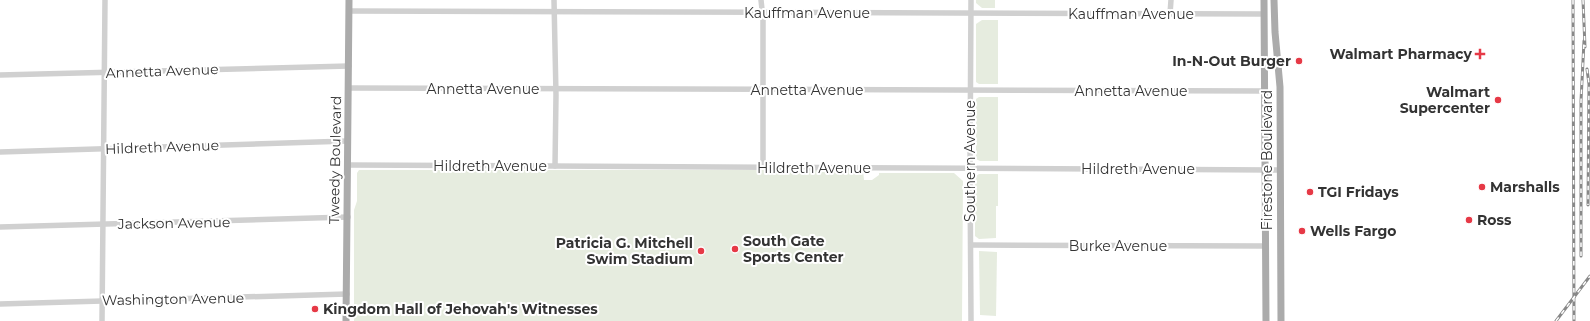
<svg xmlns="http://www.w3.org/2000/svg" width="1590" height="321" font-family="Montserrat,sans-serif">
  <rect width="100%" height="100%" fill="#fff"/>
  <g fill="#e6ecdf">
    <polygon points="976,0 995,0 995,8 982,8 976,3"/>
    <polygon points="982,20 998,20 998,84 979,84 976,82 976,24"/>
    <polygon points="979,97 998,97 998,161 980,161 976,159 976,99"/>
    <polygon points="359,170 863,170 864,180 872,180 879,175 879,173 954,173 963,181 962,321 354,321 354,210 357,201 357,173"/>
    <polygon points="979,174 998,174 998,206 996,206 996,238 979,239 975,236 975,177"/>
    <polygon points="979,251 997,252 996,316 980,315"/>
  </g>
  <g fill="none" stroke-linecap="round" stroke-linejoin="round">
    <g stroke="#d0d0d0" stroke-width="5.5">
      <polyline points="554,0 556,95 555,166"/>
      <polyline points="761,0 763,19 763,167"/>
      <polyline points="971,0 970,168 971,321"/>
      <polyline points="349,11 1264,14"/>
      <polyline points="1170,14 1171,0"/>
      <polyline points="0,75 349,66"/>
      <polyline points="349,88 1265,91"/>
      <polyline points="0,152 348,141"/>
      <polyline points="348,165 1280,170"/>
      <polyline points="0,227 348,217"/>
      <polyline points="971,245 1265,246"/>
      <polyline points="0,304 347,294"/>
      <polyline points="102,321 105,0"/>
    </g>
    <g stroke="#ababab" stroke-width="7">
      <polyline points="1264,0 1266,321"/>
      <polyline points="1274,0 1275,32 1280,87 1281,321"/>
      <polyline points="346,321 349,0"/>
    </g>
    <g stroke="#888" stroke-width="3">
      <g id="rail">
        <polyline points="1573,0 1574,321"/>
        <polyline points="1583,0 1585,47"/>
        <polyline points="1587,69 1589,84 1588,205"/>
        <polyline points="1581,256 1581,101 1584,41"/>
        <polyline points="1556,321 1590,276"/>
      </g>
    </g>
    <use href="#rail" stroke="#fff" stroke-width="1.5" stroke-dasharray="4.5" stroke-linecap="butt"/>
  </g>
  <g fill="#e63946" stroke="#fff" stroke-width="1.5">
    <path d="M1478 48h4v4h4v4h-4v4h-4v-4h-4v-4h4z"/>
    <circle cx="1299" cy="61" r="4"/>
    <circle cx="1498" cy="100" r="4"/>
    <circle cx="1482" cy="187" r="4"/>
    <circle cx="1310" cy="192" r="4"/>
    <circle cx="1469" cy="220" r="4"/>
    <circle cx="1302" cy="231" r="4"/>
    <circle cx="735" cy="249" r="4"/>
    <circle cx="701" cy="251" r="4"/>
    <circle cx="315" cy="309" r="4"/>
  </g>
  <g text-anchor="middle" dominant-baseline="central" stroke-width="4" stroke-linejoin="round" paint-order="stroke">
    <g font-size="14" fill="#333" stroke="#fff">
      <text x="807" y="13">Kauffman Avenue</text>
      <text x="1131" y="14">Kauffman Avenue</text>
      <text transform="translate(162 71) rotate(-2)">Annetta Avenue</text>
      <text x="483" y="89">Annetta Avenue</text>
      <text x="807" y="90">Annetta Avenue</text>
      <text x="1131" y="91">Annetta Avenue</text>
      <text transform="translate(162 147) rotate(-2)">Hildreth Avenue</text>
      <text transform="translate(335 160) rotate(-89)">Tweedy Boulevard</text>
      <text transform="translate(1267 160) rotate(-90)">Firestone Boulevard</text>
      <text transform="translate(970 161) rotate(-90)">Southern Avenue</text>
      <text x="490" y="166">Hildreth Avenue</text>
      <text x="814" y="168">Hildreth Avenue</text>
      <text x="1138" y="169">Hildreth Avenue</text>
      <text transform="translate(174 223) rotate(-1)">Jackson Avenue</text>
      <text x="1118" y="246">Burke Avenue</text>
      <text transform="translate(173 299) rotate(-1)">Washington Avenue</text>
    </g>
    <g font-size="14" font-weight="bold" fill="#333" stroke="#fff" text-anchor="start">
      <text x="1472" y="54" text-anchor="end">Walmart Pharmacy</text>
      <text x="1291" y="61" text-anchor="end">In-N-Out Burger</text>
      <text x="1490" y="92" text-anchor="end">Walmart<tspan x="1490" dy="16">Supercenter</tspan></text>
      <text x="1490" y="187">Marshalls</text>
      <text x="1318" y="192">TGI Fridays</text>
      <text x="1477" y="220">Ross</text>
      <text x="1310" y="231">Wells Fargo</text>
      <text x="743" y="241">South Gate<tspan x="743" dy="16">Sports Center</tspan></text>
      <text x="693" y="243" text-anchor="end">Patricia G. Mitchell<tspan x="693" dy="16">Swim Stadium</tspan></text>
      <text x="323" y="309">Kingdom Hall of Jehovah's Witnesses</text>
    </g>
  </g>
</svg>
